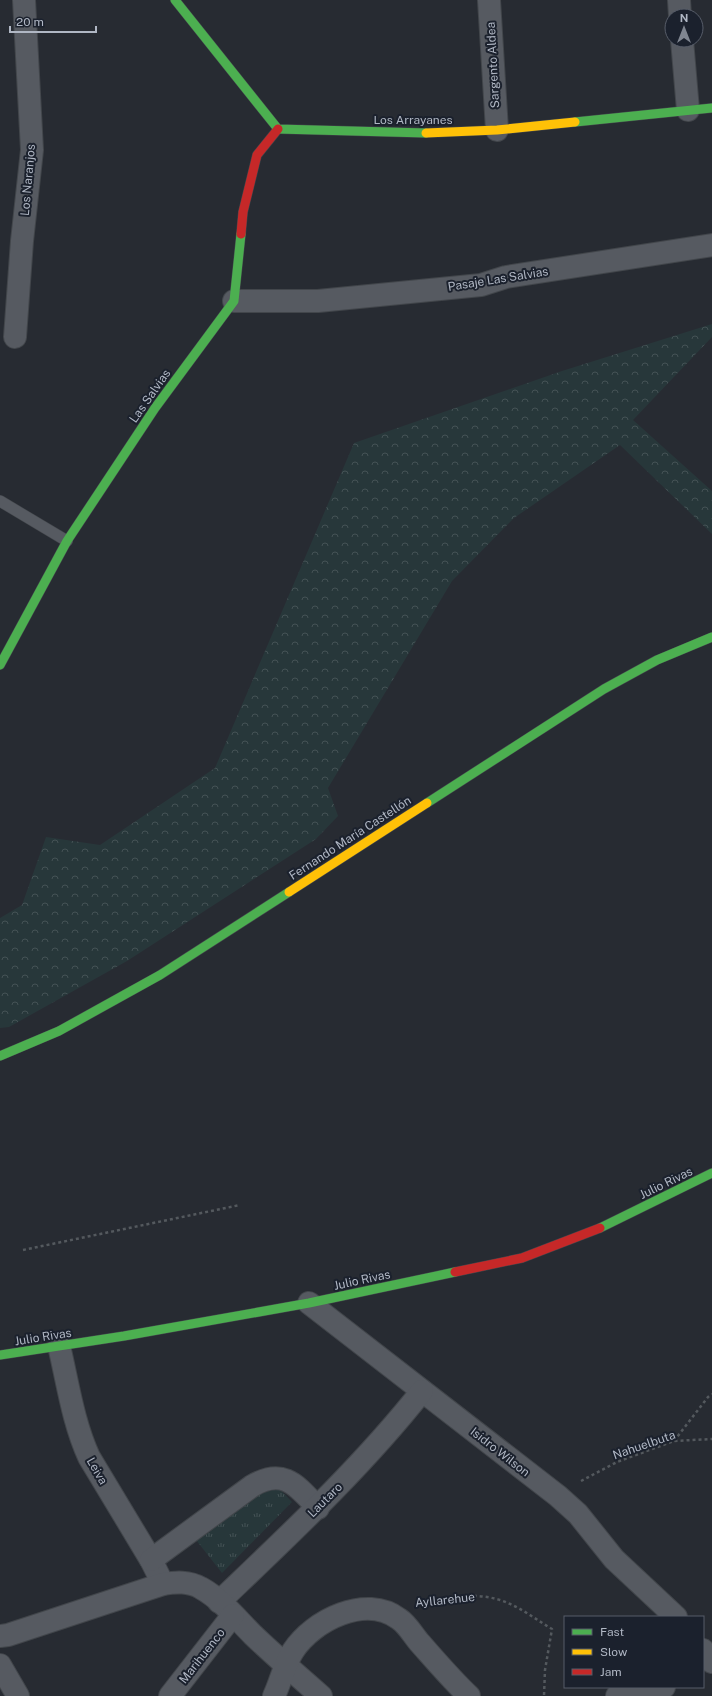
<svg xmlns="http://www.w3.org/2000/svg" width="712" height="1696" font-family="'Public Sans',sans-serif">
  <defs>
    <pattern id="grass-tufts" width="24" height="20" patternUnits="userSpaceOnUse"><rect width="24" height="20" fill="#27373a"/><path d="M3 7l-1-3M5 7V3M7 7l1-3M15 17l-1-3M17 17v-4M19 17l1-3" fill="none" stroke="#445255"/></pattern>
    <pattern id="forest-crowns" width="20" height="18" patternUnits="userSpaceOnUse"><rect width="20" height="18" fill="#27373a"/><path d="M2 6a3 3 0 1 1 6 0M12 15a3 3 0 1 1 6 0" fill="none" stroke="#445255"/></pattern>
  </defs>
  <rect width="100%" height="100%" fill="#272b32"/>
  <polygon fill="url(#grass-tufts)" points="273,1482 292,1502 222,1573 196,1540"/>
  <polygon fill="url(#forest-crowns)" points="712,324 712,337 633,420 712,491 712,534 620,445 514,518 452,581 328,788 338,816 316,839 127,961 9,1027 0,1028 0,918 22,905 46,837 100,845 215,768 354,443 562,371"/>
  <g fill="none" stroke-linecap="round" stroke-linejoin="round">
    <g stroke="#42464b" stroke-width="12">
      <polyline id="lane" points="0,501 67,541"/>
    </g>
    <g stroke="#42464b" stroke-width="24">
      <g id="street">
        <polyline points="489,0 497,130"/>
        <polyline points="679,0 680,16"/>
        <polyline points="682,40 688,110"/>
        <polyline points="234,301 318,301 481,285 506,277 712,245"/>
        <polyline points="15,337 22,241 32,150 24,0"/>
        <polyline points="309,1303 558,1496 578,1514 614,1559 676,1617"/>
        <path d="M 59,1346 C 68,1384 73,1422 89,1457 L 151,1560 L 163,1584"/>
        <path d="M 151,1560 L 252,1486 C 284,1467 297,1486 318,1508"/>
        <path d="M 219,1602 C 290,1534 361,1468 422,1391"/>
        <path d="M 0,1636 L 8,1635 L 163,1584 C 176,1582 189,1581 201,1588 C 221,1599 237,1619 253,1635 C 275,1656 298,1676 321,1696"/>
        <polyline points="703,1650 712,1662"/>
        <polyline points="0,1665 18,1696"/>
        <polyline points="170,1696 233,1615"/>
        <path d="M 274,1696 C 281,1681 284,1665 293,1651 C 313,1620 366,1594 399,1619 C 407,1624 413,1635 419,1642 C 435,1660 451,1679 469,1696"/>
        <polyline points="617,1696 664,1687"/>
      </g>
    </g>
    <g stroke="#42464b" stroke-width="10">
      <g id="fast">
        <polyline points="175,0 278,129 426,133"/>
        <polyline points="575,122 712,108"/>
        <polyline points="0,665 67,541 155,408 234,301 241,234"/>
        <polyline points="427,803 604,689 657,660 712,637"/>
        <polyline points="0,1056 59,1031 160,975 289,892"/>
        <polyline points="600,1228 712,1173"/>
        <polyline points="0,1355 124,1336 309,1303 455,1272"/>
      </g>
    </g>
    <g stroke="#42464b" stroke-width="10">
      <g id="slow">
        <polyline points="426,133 497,130 575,122"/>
        <polyline points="289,892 427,803"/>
      </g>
    </g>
    <g stroke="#42464b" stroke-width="10">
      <g id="jam">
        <polyline points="241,234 243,212 257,155 278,129"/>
        <polyline points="455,1272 522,1258 600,1228"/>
      </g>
    </g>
    <g stroke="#54595e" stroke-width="2.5" stroke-dasharray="3 3" stroke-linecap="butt">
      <polyline points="23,1250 240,1205"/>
      <polyline points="674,1441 708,1397 712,1394"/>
      <polyline points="581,1481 617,1462 674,1441 712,1439"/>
      <path d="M 420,1601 C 446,1597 474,1592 500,1600 C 519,1606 535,1619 552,1629 L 545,1670 L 544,1696"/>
    </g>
    <use href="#lane" stroke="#565a61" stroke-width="11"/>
    <use href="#street" stroke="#565a61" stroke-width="22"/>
    <use href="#fast" stroke="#4caf50" stroke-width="9"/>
    <use href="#slow" stroke="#ffc107" stroke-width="9"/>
    <use href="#jam" stroke="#c62828" stroke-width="9"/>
  </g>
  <g text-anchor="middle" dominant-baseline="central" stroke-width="4" stroke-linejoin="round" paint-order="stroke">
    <g font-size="12" fill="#b0b7c4" stroke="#1b212d">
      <text transform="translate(493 65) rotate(-93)">Sargento Aldea</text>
      <text x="413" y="120">Los Arrayanes</text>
      <text transform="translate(28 180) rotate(-85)">Los Naranjos</text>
      <text transform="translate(498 279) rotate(-9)">Pasaje Las Salvias</text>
      <text transform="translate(150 396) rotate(-55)">Las Salvias</text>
      <text transform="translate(350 838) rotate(-33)">Fernando María Castellón</text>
      <text transform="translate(666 1183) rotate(-26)">Julio Rivas</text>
      <text transform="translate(362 1280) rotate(-12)">Julio Rivas</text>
      <text transform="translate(43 1337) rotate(-9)">Julio Rivas</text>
      <text transform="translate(644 1445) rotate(-19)">Nahuelbuta</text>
      <text transform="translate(500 1452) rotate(38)">Isidro Wilson</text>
      <text transform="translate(97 1471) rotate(60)">Leiva</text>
      <text transform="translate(325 1500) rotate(-45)">Lautaro</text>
      <text transform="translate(445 1600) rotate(-6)">Ayllarehue</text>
      <text transform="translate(202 1656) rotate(-52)">Marihuenco</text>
    </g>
  </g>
  <rect x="564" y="1616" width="140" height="72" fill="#1b212d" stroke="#575d69"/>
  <rect x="572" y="1629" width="20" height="6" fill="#4caf50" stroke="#575d69"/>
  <text x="600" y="1636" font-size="12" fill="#b0b7c4">Fast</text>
  <rect x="572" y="1649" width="20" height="6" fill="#ffc107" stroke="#575d69"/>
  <text x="600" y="1656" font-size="12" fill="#b0b7c4">Slow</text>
  <rect x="572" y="1669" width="20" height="6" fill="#c62828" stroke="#575d69"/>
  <text x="600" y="1676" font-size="12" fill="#b0b7c4">Jam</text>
  <g transform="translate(684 28)"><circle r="19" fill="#1b212d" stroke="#575d69"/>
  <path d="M0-3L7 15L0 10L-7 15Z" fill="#808691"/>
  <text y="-6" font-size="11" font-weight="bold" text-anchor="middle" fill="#b0b7c4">N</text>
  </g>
  <path d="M10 26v6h86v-6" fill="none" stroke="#b0b7c4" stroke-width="2"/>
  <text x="16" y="26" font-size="12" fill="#b0b7c4" stroke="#1b212d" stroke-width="3" paint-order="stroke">20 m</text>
</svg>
